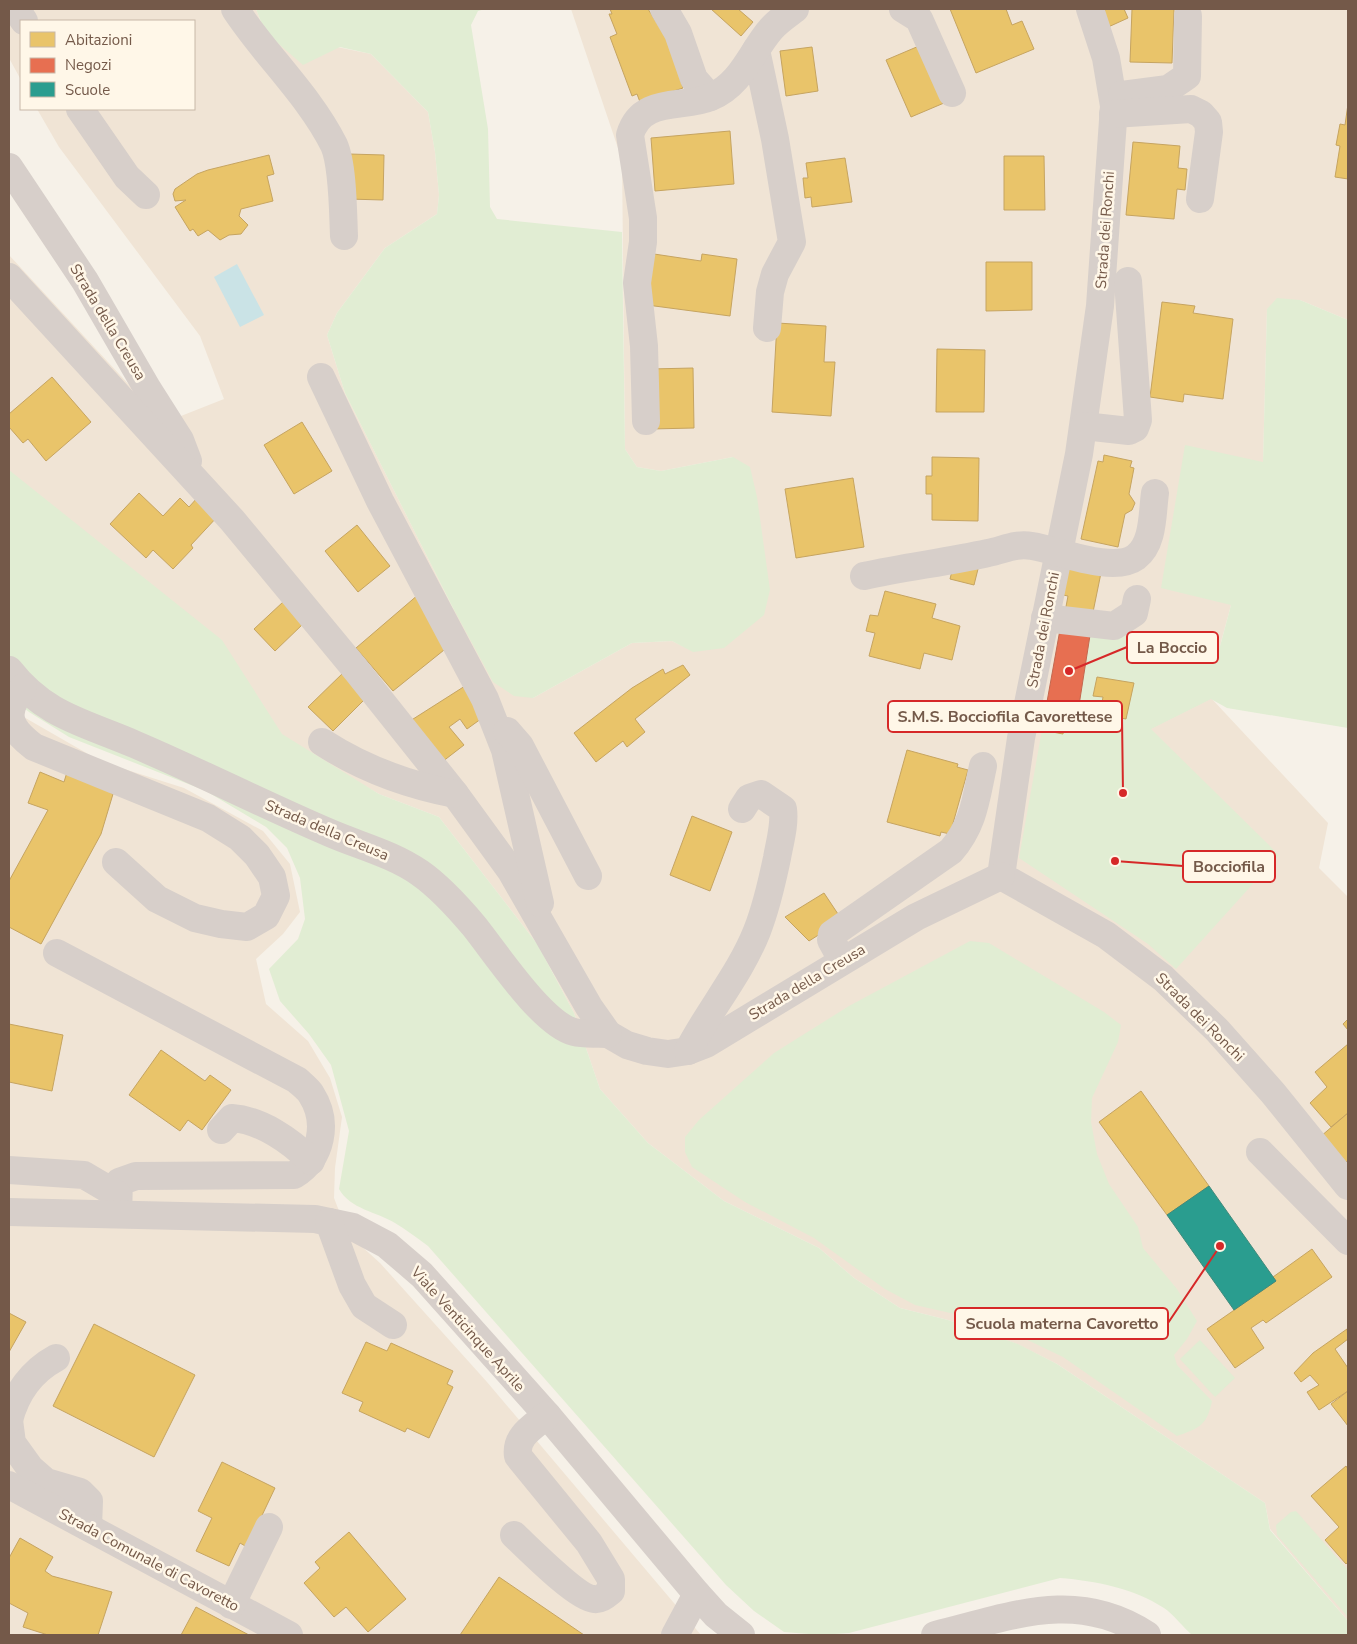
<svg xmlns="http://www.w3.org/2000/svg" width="1357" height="1644" font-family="'Nunito Sans',sans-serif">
  <rect width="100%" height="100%" fill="#f6f1e8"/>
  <g fill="#f0e4d5">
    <polygon points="9,9 256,9 265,32 371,54 428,112 435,152 439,195 437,214 385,248 337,313 327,335 345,393 453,608 533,698 632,643 672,641 693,651 733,457 661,471 637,467 625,449 622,160 571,9 1348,9 1348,320 1300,300 1267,309 1263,462 1231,605 1221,642 1211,698 1328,823 1319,868 1348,897 1348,1621 1270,1529 1265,1503 1057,1364 1017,1344 948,1320 900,1308 854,1278 819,1248 724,1201 648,1143 600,1089 574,1013 538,945 439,817 379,794 170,673 9,528 9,255 156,414 181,416 224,399 200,336 59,147 37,109 194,109 194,21 21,21 21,80 9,58"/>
    <polygon points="9,704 22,716 102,762 184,788 263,831 290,864 300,912 283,934 256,959 266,1004 308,1041 330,1078 342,1117 335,1168 334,1198 348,1234 380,1263 487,1382 701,1635 9,1635"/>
  </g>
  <g fill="#e1edd3">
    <polygon points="256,9 485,9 478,11 471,25 488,129 490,207 497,219 622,232 625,449 637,467 661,471 733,457 750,467 757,497 770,590 764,615 724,648 693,652 672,641 632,643 533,698 514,696 493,682 453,608 345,393 327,335 337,313 385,248 437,214 439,195 435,152 428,112 371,54 340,47 303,65 265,32"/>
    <polygon points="1277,298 1300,300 1348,320 1348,728 1227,708 1211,699 1151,729 1279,855 1176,969 1148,944 1019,858 1061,624 1219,650 1231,605 1161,588 1185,445 1263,462 1267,309"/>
    <path d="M 9,470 L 222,640 L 282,734 L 379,794 L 439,817 L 538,945 L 574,1013 L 600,1089 L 648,1143 L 724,1201 L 819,1248 L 854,1278 L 900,1308 L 948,1320 L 1018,1344 L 1057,1364 L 1265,1503 L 1270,1530 L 1348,1621 L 1348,1635 L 1192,1635 C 1183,1627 1174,1615 1164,1608 C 1133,1588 1096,1581 1060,1578 L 849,1633 L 821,1635 L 784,1632 L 754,1611 L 726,1585 L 428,1246 C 417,1238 407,1230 395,1223 C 377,1212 350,1209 339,1189 L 349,1131 L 331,1065 L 309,1034 L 280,1001 L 269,969 L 298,939 L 305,919 L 300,878 L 287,848 L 266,827 L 206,791 L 69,737 L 29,712 L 9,696 Z"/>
    <path d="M 970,941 L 989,943 L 1104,1012 L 1121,1025 L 1118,1042 L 1092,1098 L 1091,1122 L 1097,1154 L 1109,1184 L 1138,1227 L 1143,1248 L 1177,1289 L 1197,1321 L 1187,1339 L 1174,1355 L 1177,1365 L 1212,1401 C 1207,1425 1200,1428 1177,1436 L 1063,1357 L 1013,1333 L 959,1315 L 915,1305 L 885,1289 L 814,1238 L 745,1202 L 692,1167 L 685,1152 L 685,1137 L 699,1120 L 774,1053 L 849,1006 Z"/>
    <polygon points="1200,1340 1235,1378 1215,1397 1180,1359"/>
    <polygon points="1296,1511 1348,1570 1348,1617 1277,1535 1276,1525 1291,1512"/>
  </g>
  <polygon fill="#cae3e6" points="237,264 264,315 240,327 214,277"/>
  <g fill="#e9c46a" stroke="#c6a460">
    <polygon points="610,9 648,9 669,42 683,88 640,102 637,94 632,96 610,37 617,34 609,14 612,14"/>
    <polygon points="711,9 738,9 753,22 741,36"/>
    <polygon points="950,9 1006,9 1012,25 1022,21 1034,49 976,73"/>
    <polygon points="1107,9 1124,9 1128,18 1106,28 1099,13"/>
    <polygon points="1132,9 1174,9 1172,63 1130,62"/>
    <polygon points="919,46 944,103 911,117 886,60"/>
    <polygon points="812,47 818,91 786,96 780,51"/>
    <polygon points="1348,104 1348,179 1335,177 1340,146 1336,145 1340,124 1345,125"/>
    <polygon points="730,131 734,184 655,191 651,138"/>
    <polygon points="1133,142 1180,146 1178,168 1187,169 1185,190 1177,189 1174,219 1126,215"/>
    <polygon points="349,154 384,155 383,200 348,199"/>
    <polygon points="269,155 274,174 267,176 273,201 241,209 239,216 248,225 241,234 229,235 220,240 208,230 198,236 193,229 190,231 175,207 186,200 175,201 173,194 175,189 197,174 208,170"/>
    <polygon points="1004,156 1044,156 1045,210 1004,210"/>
    <polygon points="845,158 852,202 812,207 811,197 805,198 803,178 808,178 806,163"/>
    <polygon points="654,254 701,261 702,254 737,259 730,316 647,305"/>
    <polygon points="986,262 1032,262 1032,310 986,311"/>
    <polygon points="1162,302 1195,306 1193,313 1233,319 1223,399 1184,394 1183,402 1150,397"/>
    <polygon points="777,323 826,326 824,362 835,362 831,416 772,412"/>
    <polygon points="937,349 985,350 984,412 936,412"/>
    <polygon points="693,368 694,428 651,429 650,369"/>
    <polygon points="52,377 91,422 46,461 28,439 23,443 9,427 9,414"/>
    <polygon points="302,422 332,471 294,494 264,445"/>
    <polygon points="1104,455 1132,461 1130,467 1134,468 1129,494 1135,503 1132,510 1125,514 1118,547 1081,539 1098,461 1103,462"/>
    <polygon points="932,457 979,458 978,521 932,520 932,494 926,494 926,476 932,476"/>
    <polygon points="853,478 864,547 796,558 785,489"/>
    <polygon points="139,493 163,516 180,498 189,507 198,497 218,516 191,545 193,548 173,569 153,550 146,558 110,524"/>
    <polygon points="357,525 390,566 358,592 325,551"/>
    <polygon points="955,559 979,565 974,585 950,579"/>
    <polygon points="1064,561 1102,568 1092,617 1065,612 1068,596 1058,594"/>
    <polygon points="885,591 936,604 932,618 960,626 952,660 924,653 920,669 869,656 875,633 866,631 870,615 878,616"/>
    <polygon points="419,594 449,646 393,691 356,648"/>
    <polygon points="283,602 303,624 275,651 254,629"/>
    <polygon points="683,665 690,675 635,719 645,732 627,747 623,741 596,762 574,733 632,688 663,669 665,674"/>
    <polygon points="344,672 368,696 333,731 308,707"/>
    <polygon points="1097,677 1134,683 1126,719 1100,714 1103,697 1093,696"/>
    <polygon points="465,686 485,716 467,729 460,719 449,727 464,745 442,762 410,721"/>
    <polygon points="1045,713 1066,717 1063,734 1042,730"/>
    <polygon points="907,750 958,764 957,767 968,770 950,834 941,832 940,836 887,822"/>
    <polygon points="68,769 113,794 101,834 41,944 9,927 9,881 48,810 28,803 40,772 64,782"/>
    <polygon points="692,816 732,832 710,891 670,875"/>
    <polygon points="824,893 842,920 809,941 785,917"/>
    <polygon points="1348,1019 1348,1030 1343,1024"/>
    <polygon points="9,1024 63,1035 52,1091 9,1082"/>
    <polygon points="1348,1044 1348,1113 1331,1127 1310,1103 1327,1087 1315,1072"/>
    <polygon points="161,1050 205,1081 210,1075 231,1090 202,1130 188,1120 180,1131 129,1095"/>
    <polygon points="1141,1091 1209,1186 1167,1215 1099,1122"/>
    <polygon points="1348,1113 1348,1160 1343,1165 1320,1137"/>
    <polygon points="1312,1249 1332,1277 1266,1323 1263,1320 1251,1328 1264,1348 1235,1368 1207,1329 1276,1281 1273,1277"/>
    <polygon points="9,1313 26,1322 9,1352"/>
    <polygon points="94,1324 195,1375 154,1457 53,1406"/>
    <polygon points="1347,1329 1348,1339 1335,1349 1348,1368 1348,1391 1319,1410 1307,1392 1319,1385 1310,1375 1301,1382 1294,1373 1313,1353"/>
    <polygon points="366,1342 387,1351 391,1343 453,1371 447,1384 453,1387 429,1438 407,1428 405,1432 359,1411 363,1402 342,1393"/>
    <polygon points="1348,1391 1348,1426 1331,1404"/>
    <polygon points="222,1462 275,1488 247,1547 240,1543 229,1566 196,1551 212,1518 198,1511"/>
    <polygon points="1346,1466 1348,1469 1348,1562 1346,1564 1325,1540 1339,1527 1311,1496"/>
    <polygon points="349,1532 406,1599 368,1632 346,1607 334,1617 304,1583 320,1568 315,1562"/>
    <polygon points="20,1538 53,1557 45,1571 52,1576 112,1592 98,1635 48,1635 23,1627 28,1613 9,1603 9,1558"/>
    <polygon points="499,1577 584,1635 460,1635"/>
    <polygon points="196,1607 249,1635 181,1635"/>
  </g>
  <polygon fill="#e76f51" stroke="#c4684f" points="1061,624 1091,629 1077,718 1045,713"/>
  <polygon fill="#2a9d8f" stroke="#40897a" points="1209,1186 1276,1281 1234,1310 1167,1215"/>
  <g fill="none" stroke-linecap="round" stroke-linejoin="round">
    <g stroke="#d7cfca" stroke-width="28">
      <polyline points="16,9 24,21"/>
      <path d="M 235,9 C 265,55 309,95 334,145 C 343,165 343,213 344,236"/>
      <polyline points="664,9 678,33 694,79 710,97"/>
      <polyline points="903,9 919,19 952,93"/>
      <polyline points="1090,9 1106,58 1114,106 1100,306 1079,454 1021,738 1001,876 1106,935 1163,978 1217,1030 1273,1093 1348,1186"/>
      <polyline points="756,50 775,139 792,242 775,274 770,292 767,328"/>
      <polyline points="1122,95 1168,89 1187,76 1188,16"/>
      <polyline points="80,109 127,177 146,195"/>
      <polyline points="1113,114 1191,109 1201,114 1208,122 1209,132 1200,199"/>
      <polyline points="9,167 85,281 147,388 180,440 188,461"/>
      <polyline points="9,277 232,520 357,671 455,794 511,871 589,1007 608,1034 627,1045 647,1051 668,1054 688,1051 706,1044 916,917 1001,876"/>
      <polyline points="321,377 380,501 485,699 505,750 540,903"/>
      <path d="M 646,421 L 644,346 L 637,283 L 643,242 L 643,218 L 630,135 C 641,96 683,109 711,97 C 742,84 751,52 771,29 C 778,21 787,15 795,9"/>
      <polyline points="1084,426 1129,431 1135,428 1138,420 1128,281"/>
      <path d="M 864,576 C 905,567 947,562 988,553 C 1004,550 1015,543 1032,546 C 1058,550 1113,574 1136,557 C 1154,543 1152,514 1155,493"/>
      <polyline points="1045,618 1114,626 1134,613 1137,599"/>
      <path d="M 9,670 C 45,716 83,722 134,744 C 200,772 264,805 330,833 C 360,846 393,854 420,873 C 440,887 458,907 474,926 C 495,952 542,1024 574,1032 C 585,1035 598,1033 608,1034"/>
      <path d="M 23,688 C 2,714 9,728 34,747 L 208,818 L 240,838 L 257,855 L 272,877 L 276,896 L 266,916 L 247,927 L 221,924 L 195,918 L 157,899 L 116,862"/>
      <polyline points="507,731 520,746 588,876"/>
      <path d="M 322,742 C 362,768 408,785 455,794"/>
      <path d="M 57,953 L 297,1080 C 301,1084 308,1089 311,1094 C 329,1122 322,1158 294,1175 L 136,1176 L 119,1182 L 118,1214"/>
      <path d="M 842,960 L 831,940 L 832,934 L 951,851 C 974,825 976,798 983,766"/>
      <path d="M 688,1051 C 709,1010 740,974 757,931 C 766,908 772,882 777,858 C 780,841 785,825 783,809 L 761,794 L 749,798 L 742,809"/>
      <path d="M 221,1130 L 232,1118 C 261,1120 291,1141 311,1161"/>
      <polyline points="1260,1152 1348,1241"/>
      <polyline points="9,1170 84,1175 118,1195"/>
      <polyline points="9,1212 315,1219 353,1227 387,1245 422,1275 547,1415 697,1594 716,1615 741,1635"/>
      <polyline points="329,1222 352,1285 364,1306 393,1325"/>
      <polyline points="9,1420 12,1443 30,1468 46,1482 80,1492 89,1501 88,1527"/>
      <path d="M 9,1420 C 16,1393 32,1371 56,1358"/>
      <polyline points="9,1485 289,1635"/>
      <path d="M 514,1535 C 528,1548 577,1598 594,1599 C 601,1600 606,1595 611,1591 L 611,1579 L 589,1543 L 518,1456 C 515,1436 533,1427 547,1415"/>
      <polyline points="231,1605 269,1527"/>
      <polyline points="675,1635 697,1594"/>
      <path d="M 935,1635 C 1010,1617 1076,1588 1147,1635"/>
    </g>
  </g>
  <g text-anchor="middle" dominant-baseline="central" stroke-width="5" stroke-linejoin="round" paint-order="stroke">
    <g font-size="15" fill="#745949" stroke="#fff7e8">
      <text transform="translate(1105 230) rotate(-86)">Strada dei Ronchi</text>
      <text transform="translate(108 322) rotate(59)">Strada della Creusa</text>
      <text transform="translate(1043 630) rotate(-79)">Strada dei Ronchi</text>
      <text transform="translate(327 830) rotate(23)">Strada della Creusa</text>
      <text transform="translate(807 982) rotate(-31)">Strada della Creusa</text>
      <text transform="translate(1200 1017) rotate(45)">Strada dei Ronchi</text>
      <text transform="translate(468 1329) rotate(48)">Viale Venticinque Aprile</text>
      <text transform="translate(149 1560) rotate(28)">Strada Comunale di Cavoretto</text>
    </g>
  </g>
  <path fill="none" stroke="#d62828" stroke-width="2" d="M1069 671L1127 647M1123 793L1122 717M1115 861L1183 866M1220 1246L1168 1323"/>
  <g fill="#d62828" stroke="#fff7e8" stroke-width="2">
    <circle cx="1069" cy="671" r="5"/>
    <circle cx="1123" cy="793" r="5"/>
    <circle cx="1115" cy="861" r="5"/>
    <circle cx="1220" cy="1246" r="5"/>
  </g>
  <g fill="#fff7e8" stroke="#d62828" stroke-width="2">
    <rect x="1127" y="632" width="91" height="31" rx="5"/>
    <rect x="888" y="701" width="234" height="31" rx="5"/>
    <rect x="1183" y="851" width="92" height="31" rx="5"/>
    <rect x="955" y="1308" width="213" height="31" rx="5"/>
  </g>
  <g font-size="16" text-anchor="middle" font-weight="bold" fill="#745949">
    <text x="1172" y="653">La Boccio</text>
    <text x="1005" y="722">S.M.S. Bocciofila Cavorettese</text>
    <text x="1229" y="872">Bocciofila</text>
    <text x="1062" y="1329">Scuola materna Cavoretto</text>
  </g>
  <rect width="1357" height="1644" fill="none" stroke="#745949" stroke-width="20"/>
  <rect x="20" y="20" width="175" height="90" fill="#fff7e8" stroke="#c7b8a8"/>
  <rect x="30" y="32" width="25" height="15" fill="#e9c46a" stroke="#c7b8a8"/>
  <text x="65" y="45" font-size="15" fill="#745949">Abitazioni</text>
  <rect x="30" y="58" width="25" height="15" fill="#e76f51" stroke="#c7b8a8"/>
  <text x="65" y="70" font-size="15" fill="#745949">Negozi</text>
  <rect x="30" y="82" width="25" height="15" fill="#2a9d8f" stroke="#c7b8a8"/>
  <text x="65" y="95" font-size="15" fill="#745949">Scuole</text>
</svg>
